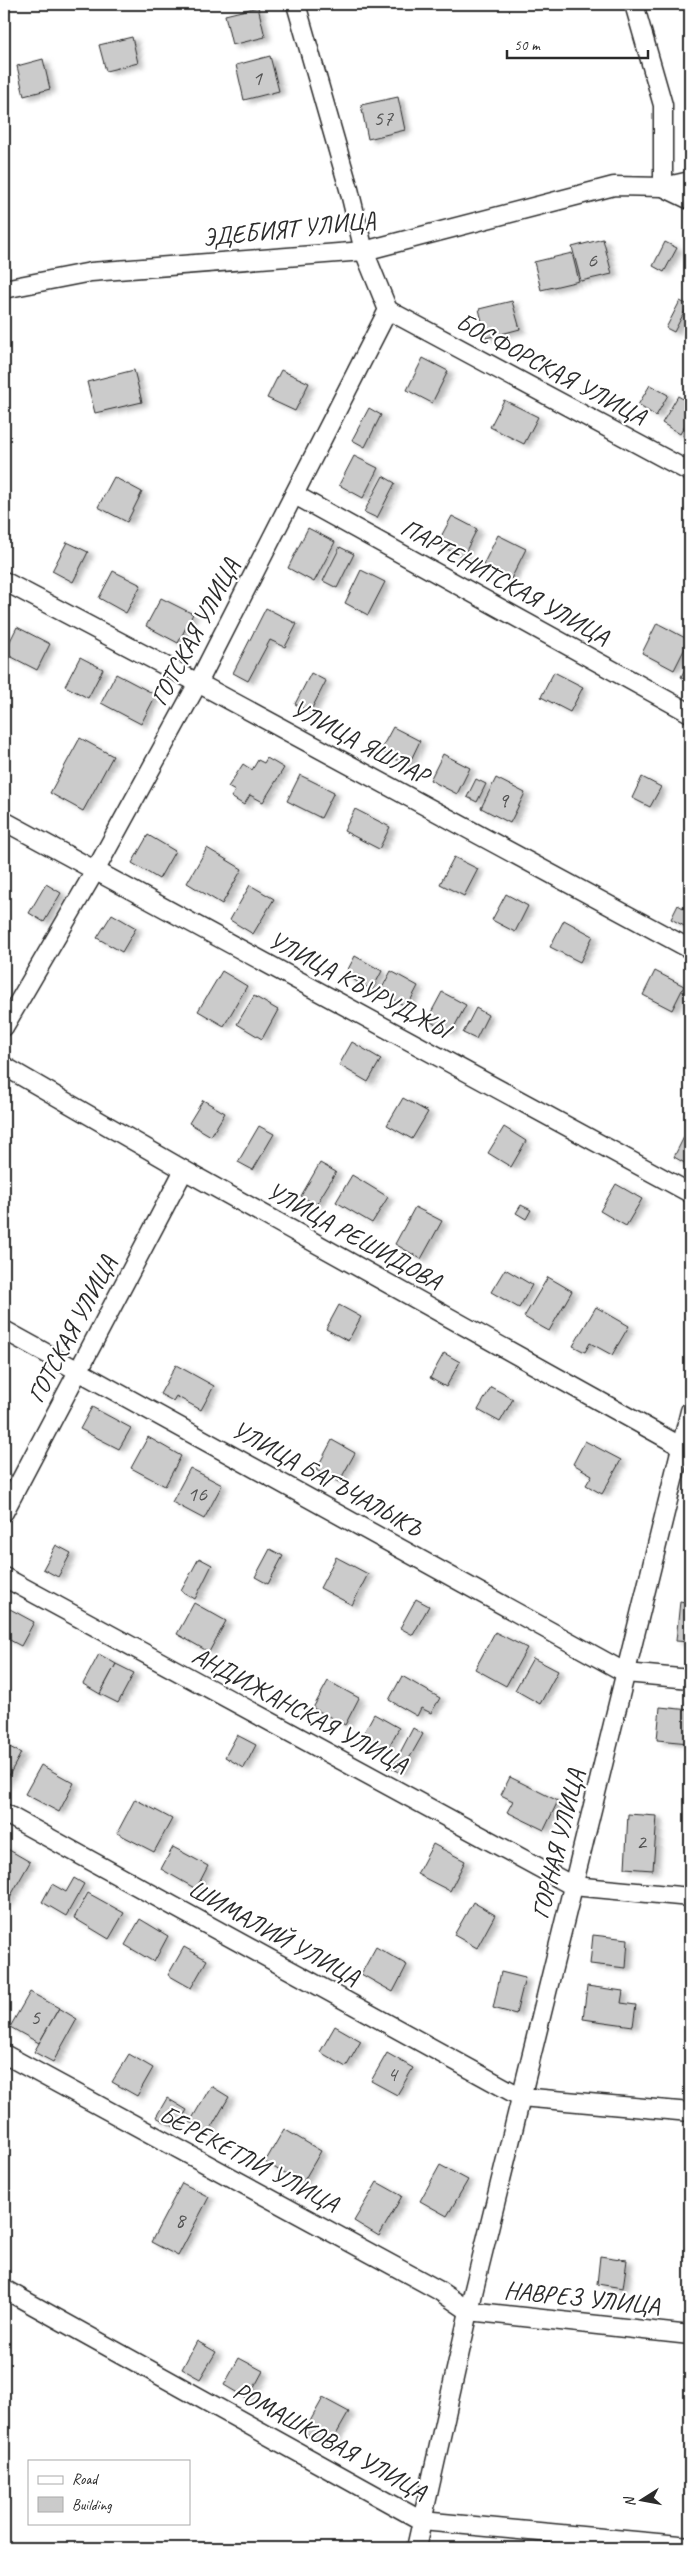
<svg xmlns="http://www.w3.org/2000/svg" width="694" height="2552" font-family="Caveat,sans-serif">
  <defs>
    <filter id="shadow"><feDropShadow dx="5.5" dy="3" stdDeviation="2.5" flood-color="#0004"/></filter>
  </defs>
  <rect width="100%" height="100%" fill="#fff"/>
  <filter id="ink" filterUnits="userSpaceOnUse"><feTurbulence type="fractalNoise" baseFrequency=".02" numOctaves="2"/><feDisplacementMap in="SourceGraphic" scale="10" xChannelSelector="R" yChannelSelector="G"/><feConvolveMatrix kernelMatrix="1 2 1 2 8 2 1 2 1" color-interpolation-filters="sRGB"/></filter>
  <g filter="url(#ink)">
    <g fill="#cbcbcb" stroke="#2b2b2b" filter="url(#shadow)">
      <polygon points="258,7 265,37 232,45 225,15"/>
      <polygon points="132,37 138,63 106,71 99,45"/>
      <polygon points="270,56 279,91 244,100 236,65"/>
      <polygon points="43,59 50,89 24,96 17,66"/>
      <polygon points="398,97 405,130 368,139 361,105"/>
      <polygon points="603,239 612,274 581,281 572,247"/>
      <polygon points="665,242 677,248 664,272 653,266"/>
      <polygon points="572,253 579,281 541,290 534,262"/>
      <polygon points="512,301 520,329 486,338 479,309"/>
      <polygon points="680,301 688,305 674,332 666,328"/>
      <polygon points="423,358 448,371 432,403 407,390"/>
      <polygon points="134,370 142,402 95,413 87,382"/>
      <polygon points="281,370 309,383 295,411 267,398"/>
      <polygon points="650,385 668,395 656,416 638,405"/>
      <polygon points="678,396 690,403 690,416 680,434 662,423"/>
      <polygon points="504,400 538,417 524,444 490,427"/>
      <polygon points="369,408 381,415 365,447 352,440"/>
      <polygon points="690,422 690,440 683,436"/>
      <polygon points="354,456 378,468 363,498 339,485"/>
      <polygon points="383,476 395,483 377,518 364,512"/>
      <polygon points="114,477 142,492 127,522 98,507"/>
      <polygon points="452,516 477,529 463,557 437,544"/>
      <polygon points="308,528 335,542 314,582 288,568"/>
      <polygon points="498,535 526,549 511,579 483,565"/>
      <polygon points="67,542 88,552 73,582 52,571"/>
      <polygon points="340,547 354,554 337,588 323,581"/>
      <polygon points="361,570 385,582 368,615 345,603"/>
      <polygon points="113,571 141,585 126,613 99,598"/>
      <polygon points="161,598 193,614 178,643 146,626"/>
      <polygon points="266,608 297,624 285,647 270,640 248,681 233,673"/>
      <polygon points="657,623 689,640 674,670 642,653"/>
      <polygon points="17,627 50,644 37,670 4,653"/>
      <polygon points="80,657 103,669 88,698 65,686"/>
      <polygon points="690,658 690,682 681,677"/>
      <polygon points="554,672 583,687 570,712 541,697"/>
      <polygon points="311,673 326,681 310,712 295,704"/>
      <polygon points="116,674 156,695 141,724 101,703"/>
      <polygon points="393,727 420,741 408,766 380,751"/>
      <polygon points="80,738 113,756 83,811 50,793"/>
      <polygon points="443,754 470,768 457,794 430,780"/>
      <polygon points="267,758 284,768 263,802 250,795 244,805 231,797 235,791 228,787 243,764 252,770 258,760 264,763"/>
      <polygon points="300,775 334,792 321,818 287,801"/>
      <polygon points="642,777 661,787 650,807 632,798"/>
      <polygon points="496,778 525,793 510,823 481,808"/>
      <polygon points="476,779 486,784 477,802 467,797"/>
      <polygon points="355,809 390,827 379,849 344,831"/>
      <polygon points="148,835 175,851 159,879 132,863"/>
      <polygon points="207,848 242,869 222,904 187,883"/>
      <polygon points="454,857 478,869 464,896 440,884"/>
      <polygon points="46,884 61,893 44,922 29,913"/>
      <polygon points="250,885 274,899 253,934 230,920"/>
      <polygon points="506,894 528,906 515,932 492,920"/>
      <polygon points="678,905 690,912 690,929 671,919"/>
      <polygon points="112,914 136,928 122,952 97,938"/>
      <polygon points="564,920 593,936 580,962 550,947"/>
      <polygon points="355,956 382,971 372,990 345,975"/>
      <polygon points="222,971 247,986 224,1026 198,1011"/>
      <polygon points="391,971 418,986 407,1007 380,992"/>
      <polygon points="655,971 684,986 672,1010 643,995"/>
      <polygon points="442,992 466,1005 451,1033 427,1020"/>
      <polygon points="254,996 278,1010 262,1039 237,1024"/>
      <polygon points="476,1008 488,1015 476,1039 463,1033"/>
      <polygon points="352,1042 381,1059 368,1082 339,1065"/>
      <polygon points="403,1098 428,1112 412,1139 387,1125"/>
      <polygon points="203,1100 225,1113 211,1136 189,1123"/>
      <polygon points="259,1126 274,1134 253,1170 238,1162"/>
      <polygon points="504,1127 526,1141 511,1167 488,1153"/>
      <polygon points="689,1127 690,1128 690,1166 674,1157"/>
      <polygon points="320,1163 336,1172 316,1205 301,1196"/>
      <polygon points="352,1175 388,1197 372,1223 336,1202"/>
      <polygon points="616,1184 642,1199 626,1226 600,1211"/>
      <polygon points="521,1205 531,1210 526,1219 516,1213"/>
      <polygon points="415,1207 442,1221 421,1259 395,1244"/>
      <polygon points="505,1269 532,1285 519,1308 491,1292"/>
      <polygon points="548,1277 572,1291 549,1331 524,1317"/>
      <polygon points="339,1305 361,1317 348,1341 326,1329"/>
      <polygon points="596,1307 629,1326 612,1355 590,1343 585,1352 573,1346"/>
      <polygon points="444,1353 460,1362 446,1387 430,1378"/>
      <polygon points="176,1365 214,1386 201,1410 176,1396 173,1401 160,1394"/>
      <polygon points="491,1387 513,1399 500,1422 478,1410"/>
      <polygon points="92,1407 131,1428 119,1449 80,1429"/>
      <polygon points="148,1437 181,1456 165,1486 131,1468"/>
      <polygon points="332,1440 355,1453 339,1482 316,1470"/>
      <polygon points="585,1441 621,1460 602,1494 586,1485 592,1475 573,1464"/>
      <polygon points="190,1468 222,1485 204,1519 172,1502"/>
      <polygon points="56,1545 71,1553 58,1577 43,1569"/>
      <polygon points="270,1549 283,1556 268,1584 255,1577"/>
      <polygon points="336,1557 368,1574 352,1605 320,1588"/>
      <polygon points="199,1558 212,1565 195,1599 181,1591"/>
      <polygon points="416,1599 429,1606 413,1635 400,1628"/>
      <polygon points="680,1601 690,1603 690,1642 676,1641"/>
      <polygon points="194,1603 226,1621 209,1652 177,1634"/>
      <polygon points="10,1609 34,1622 21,1646 4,1637 4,1621"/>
      <polygon points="495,1632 527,1648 506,1686 475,1669"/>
      <polygon points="99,1654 116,1664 100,1694 83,1684"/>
      <polygon points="533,1658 558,1671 540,1704 515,1690"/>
      <polygon points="116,1664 134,1673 118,1703 100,1694"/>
      <polygon points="402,1676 440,1698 431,1713 421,1708 417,1716 389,1700"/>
      <polygon points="328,1681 359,1698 345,1725 313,1708"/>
      <polygon points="660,1707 690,1710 689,1743 657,1740"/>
      <polygon points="374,1714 399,1728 387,1750 362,1736"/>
      <polygon points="413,1728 423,1734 401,1773 392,1768"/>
      <polygon points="237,1735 256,1745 244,1768 225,1757"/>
      <polygon points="4,1744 21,1753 4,1785"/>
      <polygon points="41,1765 74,1783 59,1812 25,1794"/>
      <polygon points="510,1777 558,1801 544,1830 507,1812 513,1801 501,1795"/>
      <polygon points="135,1799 172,1819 154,1852 117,1833"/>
      <polygon points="628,1814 657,1816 653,1870 625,1868"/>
      <polygon points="433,1844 465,1861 450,1891 417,1874"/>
      <polygon points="4,1847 30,1862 6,1904 4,1902"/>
      <polygon points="173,1847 208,1866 196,1889 161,1869"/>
      <polygon points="74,1878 84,1884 66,1916 42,1902 52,1884 66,1892"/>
      <polygon points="88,1893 124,1913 109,1939 74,1918"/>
      <polygon points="473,1902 495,1915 477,1948 454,1935"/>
      <polygon points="140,1919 168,1936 154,1962 125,1945"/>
      <polygon points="593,1935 628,1939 626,1968 590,1964"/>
      <polygon points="184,1947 207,1960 191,1988 168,1975"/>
      <polygon points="376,1947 407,1965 393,1992 361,1974"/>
      <polygon points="501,1972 525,1978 516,2014 493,2008"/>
      <polygon points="587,1986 623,1991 621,2003 636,2005 633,2026 583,2019"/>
      <polygon points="30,1992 59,2008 39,2043 10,2027"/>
      <polygon points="59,2008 77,2019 53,2062 34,2052"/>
      <polygon points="335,2026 361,2041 346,2067 320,2052"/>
      <polygon points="387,2053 413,2068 397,2095 371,2081"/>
      <polygon points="129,2054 153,2068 137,2096 112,2082"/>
      <polygon points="211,2086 229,2097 208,2133 190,2122"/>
      <polygon points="167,2098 187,2110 176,2128 156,2117"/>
      <polygon points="284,2129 321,2151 302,2184 265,2162"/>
      <polygon points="440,2165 468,2180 447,2216 420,2201"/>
      <polygon points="377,2182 402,2196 379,2236 354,2221"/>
      <polygon points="182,2183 209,2197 178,2256 151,2242"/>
      <polygon points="600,2256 627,2260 623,2288 597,2284"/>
      <polygon points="197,2341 216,2352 200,2379 182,2369"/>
      <polygon points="239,2358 263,2371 248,2399 224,2385"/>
      <polygon points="323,2398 349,2412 329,2447 304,2432"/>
    </g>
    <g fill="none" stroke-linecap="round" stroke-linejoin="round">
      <g stroke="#2b2b2b" stroke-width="21">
        <g id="minor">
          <polyline points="634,4 663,105 663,187 690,181"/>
          <polyline points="4,289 91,272 364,251 614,186 663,187 690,200"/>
          <polyline points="388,310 690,472"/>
          <polyline points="295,495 690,713"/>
          <polyline points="4,581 198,683 690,949"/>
          <polyline points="4,821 690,1193"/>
          <polyline points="4,1027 95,871 198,683 388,310 364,251 349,189 296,4"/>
          <polyline points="4,1066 184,1170 682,1447 690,1447"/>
          <polyline points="4,1330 626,1673 690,1679"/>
          <polyline points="4,1512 184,1170"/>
          <polyline points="4,1577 573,1886 690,1897"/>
          <polyline points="4,1813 521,2097 690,2112"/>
          <polyline points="4,2054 438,2290 469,2311 690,2335"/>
          <polyline points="4,2289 422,2521 690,2546"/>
          <polyline points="416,2548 474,2289 690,1411"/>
        </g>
      </g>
      <use href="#minor" stroke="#fff" stroke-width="18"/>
    </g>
  </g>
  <g text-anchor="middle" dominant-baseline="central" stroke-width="4.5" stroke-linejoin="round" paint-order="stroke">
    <g font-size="22" fill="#535353">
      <text x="257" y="78">1</text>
      <text x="383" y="118">57</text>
      <text x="592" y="260">6</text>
      <text x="503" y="800">9</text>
      <text x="197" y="1494">16</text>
      <text x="641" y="1842">2</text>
      <text x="35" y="2017">5</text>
      <text x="392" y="2074">4</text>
      <text x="180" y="2220">8</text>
    </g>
    <g font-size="25" fill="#2b2b2b" stroke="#fff">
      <text transform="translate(289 229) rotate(-6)">ЭДЕБИЯТ УЛИЦА</text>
      <text transform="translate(551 369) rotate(28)">БОСФОРСКАЯ УЛИЦА</text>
      <text transform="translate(505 582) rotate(29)">ПАРТЕНИТСКАЯ УЛИЦА</text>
      <text transform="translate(195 632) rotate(-62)">ГОТСКАЯ УЛИЦА</text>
      <text transform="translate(360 742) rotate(28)">УЛИЦА ЯШЛАР</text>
      <text transform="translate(359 985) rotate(28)">УЛИЦА КЪУРУДЖЫ</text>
      <text transform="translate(354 1236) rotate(29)">УЛИЦА РЕШИДОВА</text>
      <text transform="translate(72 1329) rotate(-62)">ГОТСКАЯ УЛИЦА</text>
      <text transform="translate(327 1479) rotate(29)">УЛИЦА БАГЪЧАЛЫКЪ</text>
      <text transform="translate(300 1710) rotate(28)">АНДИЖАНСКАЯ УЛИЦА</text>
      <text transform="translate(558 1844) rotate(-76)">ГОРНАЯ УЛИЦА</text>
      <text transform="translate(274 1933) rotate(29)">ШИМАЛИЙ УЛИЦА</text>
      <text transform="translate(249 2159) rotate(28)">БЕРЕКЕТЛИ УЛИЦА</text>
      <text transform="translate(582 2298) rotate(6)">НАВРЕЗ УЛИЦА</text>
      <text transform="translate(330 2441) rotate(29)">РОМАШКОВАЯ УЛИЦА</text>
    </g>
  </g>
  <rect width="694" height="2552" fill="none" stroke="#fff" stroke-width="20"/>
  <rect x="10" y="10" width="674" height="2532" fill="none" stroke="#2b2b2b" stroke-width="2" filter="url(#ink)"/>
  <rect x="28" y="2460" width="162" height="65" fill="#ffffff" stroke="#aaaaaa"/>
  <rect x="38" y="2476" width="25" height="8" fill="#ffffff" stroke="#aaaaaa"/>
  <text x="72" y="2484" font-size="15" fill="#2b2b2b">Road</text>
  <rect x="38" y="2497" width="25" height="15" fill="#cbcbcb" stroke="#aaaaaa"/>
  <text x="72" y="2510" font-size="15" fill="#2b2b2b">Building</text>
  <g transform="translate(642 2500) rotate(259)" stroke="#ffffff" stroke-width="4" paint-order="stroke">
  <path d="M0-4L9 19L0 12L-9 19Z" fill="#2b2b2b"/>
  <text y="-8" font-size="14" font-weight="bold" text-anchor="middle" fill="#2b2b2b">N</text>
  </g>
  <path d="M507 50v8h141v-8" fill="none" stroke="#2b2b2b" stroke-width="2.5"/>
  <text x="514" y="50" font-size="15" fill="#2b2b2b" stroke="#ffffff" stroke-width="4" paint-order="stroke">50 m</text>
</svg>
